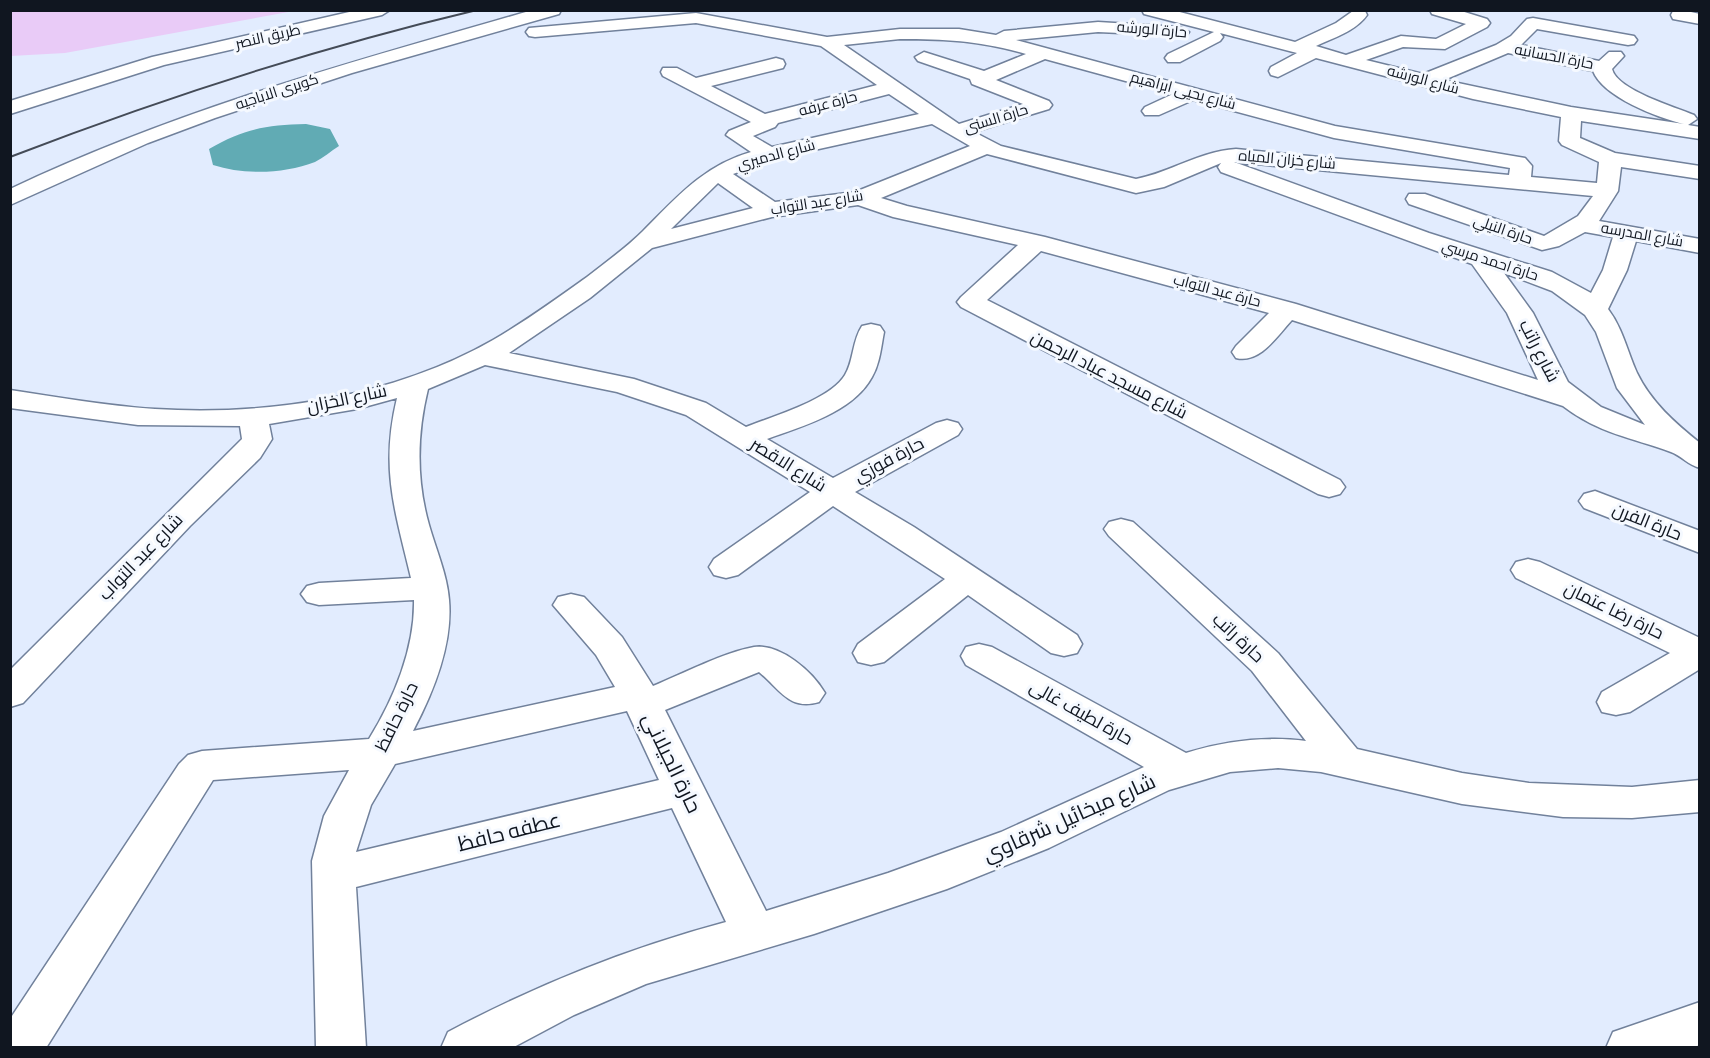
<svg xmlns="http://www.w3.org/2000/svg" width="1710" height="1058" font-family="'Source Sans 3',Cairo,sans-serif">
  <rect width="100%" height="100%" fill="#e2ecfe"/>
  <polygon fill="#e9cbf7" points="11,10 294,10 294,11 65,53 11,56"/>
  <path fill="#61abb4" d="M 306,124 L 330,129 L 339,146 C 331,151 323,158 315,162 C 284,174 244,175 213,165 L 209,149 C 243,129 266,125 306,124 Z"/>
  <g fill="none" stroke-linecap="round" stroke-linejoin="round">
    <g stroke="#71819b" stroke-width="3">
      <g id="street">
        <path d="M 1142,10 L 1172,10 L 1295,42 L 1336,23 L 1353,11 L 1365,11 L 1367,15 C 1356,31 1333,38 1316,46 L 1346,55 L 1401,36 L 1436,39 L 1466,24 L 1432,14 L 1430,10 L 1458,10 L 1487,19 L 1490,23 L 1487,27 L 1445,49 L 1403,47 L 1366,60 L 1423,74 L 1496,45 L 1511,36 L 1527,19 L 1533,18 L 1634,36 L 1637,40 L 1634,44 L 1628,45 L 1537,29 L 1521,45 L 1599,61 L 1609,52 L 1621,52 L 1624,56 L 1612,69 C 1617,90 1675,107 1694,115 L 1697,119 L 1688,125 L 1700,127 L 1700,139 L 1581,121 L 1580,138 L 1615,153 L 1700,166 L 1700,179 L 1621,167 L 1618,191 L 1599,221 L 1700,239 L 1700,253 L 1636,241 L 1627,270 L 1608,309 C 1623,329 1627,351 1637,373 C 1651,402 1675,423 1700,443 L 1700,468 C 1688,465 1682,456 1671,452 C 1630,437 1600,434 1563,406 L 1292,320 C 1277,336 1260,364 1236,358 L 1232,352 L 1236,346 L 1269,313 L 1041,251 L 987,300 L 1340,480 L 1345,487 L 1340,494 L 1329,497 L 1318,494 L 961,307 L 957,302 L 961,297 L 1018,245 L 893,217 L 858,205 L 772,217 L 652,248 L 590,298 L 509,353 L 634,379 L 706,403 L 746,427 C 773,416 830,400 845,375 C 854,360 852,341 862,326 L 871,324 L 880,326 L 884,332 C 881,347 880,363 872,377 C 853,412 803,426 767,439 L 833,478 L 936,423 L 947,420 L 958,423 L 962,429 L 958,435 L 855,492 L 914,527 L 1077,635 L 1082,644 L 1077,653 L 1064,656 L 1051,653 L 968,595 L 884,662 L 871,665 L 858,662 L 853,653 L 858,644 L 945,579 L 833,506 L 738,575 L 726,578 L 714,575 L 709,567 L 714,559 L 810,492 L 686,415 L 617,392 L 485,365 L 428,389 C 417,434 416,479 429,525 C 436,550 447,574 449,600 C 453,645 433,693 413,731 L 615,687 L 596,655 L 553,605 L 558,597 L 571,594 L 584,597 L 622,637 L 653,686 C 682,674 725,652 754,647 C 780,643 813,672 825,693 L 819,702 C 789,711 780,689 759,672 L 665,710 L 766,911 L 888,873 L 1001,832 L 1144,767 L 966,665 L 961,656 L 966,647 L 979,644 L 992,647 L 1186,753 C 1225,741 1265,736 1306,741 L 1252,671 L 1109,536 L 1104,529 L 1109,522 L 1121,519 L 1133,522 L 1278,653 L 1357,749 L 1462,773 L 1529,783 L 1632,787 L 1700,780 L 1700,812 L 1632,818 L 1563,817 L 1462,804 L 1321,772 L 1278,768 L 1230,772 L 1169,790 L 1049,848 L 947,889 L 814,934 L 646,984 L 574,1015 L 512,1048 L 441,1048 L 448,1032 C 539,984 626,949 726,922 L 672,808 L 356,887 L 366,1048 L 316,1048 L 312,861 L 324,816 L 349,770 L 213,780 L 46,1048 L 10,1048 L 10,1019 L 179,764 L 188,755 L 202,751 L 369,739 C 394,699 415,648 414,600 L 319,605 L 307,602 L 301,594 L 307,586 L 319,583 L 411,578 C 395,510 380,469 397,398 L 357,409 L 269,424 L 272,439 L 260,458 L 190,526 L 23,703 L 10,707 L 10,670 L 242,439 L 240,426 L 138,425 L 10,408 L 10,390 C 58,397 106,406 155,409 C 268,416 393,397 493,340 C 526,321 556,299 587,277 C 606,262 626,248 643,231 C 677,197 703,166 751,152 L 726,135 L 729,131 L 751,122 L 663,76 L 661,72 L 663,68 L 677,68 L 696,78 L 776,58 L 783,60 L 785,64 L 783,68 L 711,86 L 765,114 L 877,85 L 821,46 L 696,23 L 535,37 L 529,36 L 526,32 L 529,28 L 696,13 L 827,37 L 900,29 L 959,29 L 996,35 L 1004,31 L 1098,22 L 1180,27 L 1189,32 L 1186,36 L 1098,32 L 1016,40 L 1335,126 L 1525,158 L 1532,166 L 1531,177 L 1597,183 L 1599,162 L 1562,145 L 1559,141 L 1561,117 L 1473,99 L 1316,58 L 1278,77 L 1271,75 L 1269,71 L 1271,67 L 1297,53 L 1220,33 L 1223,37 L 1220,41 L 1180,62 L 1168,62 L 1165,58 L 1168,54 L 1214,32 L 1144,14 ZM 900,39 C 948,39 980,41 1026,54 L 984,71 L 924,52 L 915,57 L 918,61 L 970,79 L 972,84 L 1023,104 L 959,124 L 844,45 ZM 1508,53 L 1593,71 C 1603,97 1658,118 1684,124 L 1571,107 L 1444,80 ZM 1045,59 L 1173,94 L 1145,107 L 1142,111 L 1145,115 L 1159,115 L 1193,100 L 1334,138 L 1510,168 L 1509,175 L 1236,149 C 1197,152 1172,172 1136,179 L 1001,146 L 974,132 L 1049,109 L 1052,105 L 1049,101 L 996,80 ZM 889,94 L 919,114 L 772,147 L 753,136 L 775,127 L 778,123 ZM 932,124 L 970,146 L 855,192 L 775,202 L 733,174 L 778,158 ZM 987,154 L 1136,193 L 1164,187 L 1221,163 L 1218,167 L 1221,172 L 1472,264 L 1507,313 L 1538,380 L 1296,304 L 1045,237 L 907,206 L 881,198 ZM 1234,162 L 1593,196 L 1578,216 L 1544,236 L 1425,194 L 1409,194 L 1406,199 L 1409,204 L 1542,250 L 1559,246 L 1585,232 L 1613,237 L 1603,270 L 1591,293 L 1552,272 L 1429,233 ZM 718,183 L 753,208 L 671,229 ZM 1504,273 L 1552,291 L 1585,315 L 1596,332 L 1617,388 L 1645,425 L 1601,407 L 1568,382 L 1533,313 ZM 627,711 L 659,780 L 356,852 L 371,805 L 395,764 Z"/>
        <polygon points="1682,10 1700,14 1700,24 1673,19 1671,15 1673,11"/>
        <polygon points="1595,491 1700,531 1700,553 1584,508 1579,501 1584,494"/>
        <polygon points="1528,559 1540,562 1700,638 1700,669 1630,712 1616,715 1602,712 1597,702 1602,692 1670,653 1516,578 1511,570 1516,562"/>
        <polygon points="1700,1002 1700,1045 1691,1048 1606,1048 1613,1032"/>
      </g>
    </g>
    <g stroke="#71819b" stroke-width="3">
      <polygon id="secondary" points="358,10 390,10 382,15 164,65 10,114 10,101 152,57"/>
    </g>
    <g stroke="#71819b" stroke-width="3">
      <path id="highway" d="M 533,10 L 561,10 L 559,14 L 352,73 L 215,118 L 148,143 L 10,205 L 10,189 C 178,109 355,61 533,10 Z"/>
    </g>
    <use href="#street" fill="#fff" fill-rule="evenodd"/>
    <use href="#secondary" fill="#fff" fill-rule="evenodd"/>
    <use href="#highway" fill="#fff" fill-rule="evenodd"/>
    <path stroke="#444b57" stroke-width="2" d="M 10,157 C 163,98 317,48 477,10"/>
  </g>
  <g text-anchor="middle" dominant-baseline="central" stroke-width="6" stroke-linejoin="round" paint-order="stroke">
    <g font-size="15" fill="#101620" stroke="#f5f9ff">
      <text transform="translate(1152 30) rotate(5)">حارة الورشه</text>
      <text transform="translate(268 37) rotate(-13)">طريق النصر</text>
      <text transform="translate(1554 57) rotate(11)">حارة الحسانيه</text>
      <text transform="translate(1423 80) rotate(15)">شارع الورشه</text>
      <text transform="translate(1183 91) rotate(15)">شارع يحيى ابراهيم</text>
      <text transform="translate(277 92) rotate(-18)">كوبرى الاباجيه</text>
      <text transform="translate(828 104) rotate(-15)">حارة عرفه</text>
      <text transform="translate(996 119) rotate(-17)">حارة السنى</text>
      <text transform="translate(776 155) rotate(-15)">شارع الدميري</text>
      <text transform="translate(1287 160) rotate(5)">شارع خزان المياه</text>
      <text transform="translate(817 203) rotate(-9)">شارع عبد التواب</text>
      <text transform="translate(1503 230) rotate(19)">حارة النيلي</text>
      <text transform="translate(1642 235) rotate(10)">شارع المدرسه</text>
      <text transform="translate(1490 261) rotate(18)">حارة احمد مرسي</text>
      <text transform="translate(1217 291) rotate(15)">حارة عبد التواب</text>
    </g>
    <g font-size="18" fill="#101620" stroke="#f5f9ff">
      <text transform="translate(1539 351) rotate(63)">شارع راتب</text>
      <text transform="translate(1109 375) rotate(27)">شارع مسجد عباد الرحمن</text>
      <text transform="translate(347 399) rotate(-12)">شارع الخزان</text>
      <text transform="translate(889 460) rotate(-28)">حارة فوزي</text>
      <text transform="translate(788 465) rotate(32)">شارع الاقصر</text>
      <text transform="translate(1647 522) rotate(22)">حارة الفرن</text>
      <text transform="translate(141 557) rotate(-46)">شارع عبد التواب</text>
      <text transform="translate(1614 611) rotate(26)">حارة رضا عتمان</text>
      <text transform="translate(1238 638) rotate(43)">حارة راتب</text>
      <text transform="translate(1081 713) rotate(29)">حارة لطيف غالى</text>
      <text transform="translate(397 717) rotate(-64)">حارة حافظ</text>
    </g>
    <g font-size="21" fill="#101620" stroke="#f5f9ff">
      <text transform="translate(672 763) rotate(64)">حارة الجيلاني</text>
      <text transform="translate(1069 818) rotate(-24)">شارع ميخائيل شرقاوي</text>
      <text transform="translate(509 832) rotate(-14)">عطفه حافظ</text>
    </g>
  </g>
  <rect width="1710" height="1058" fill="none" stroke="#101620" stroke-width="24"/>
</svg>
